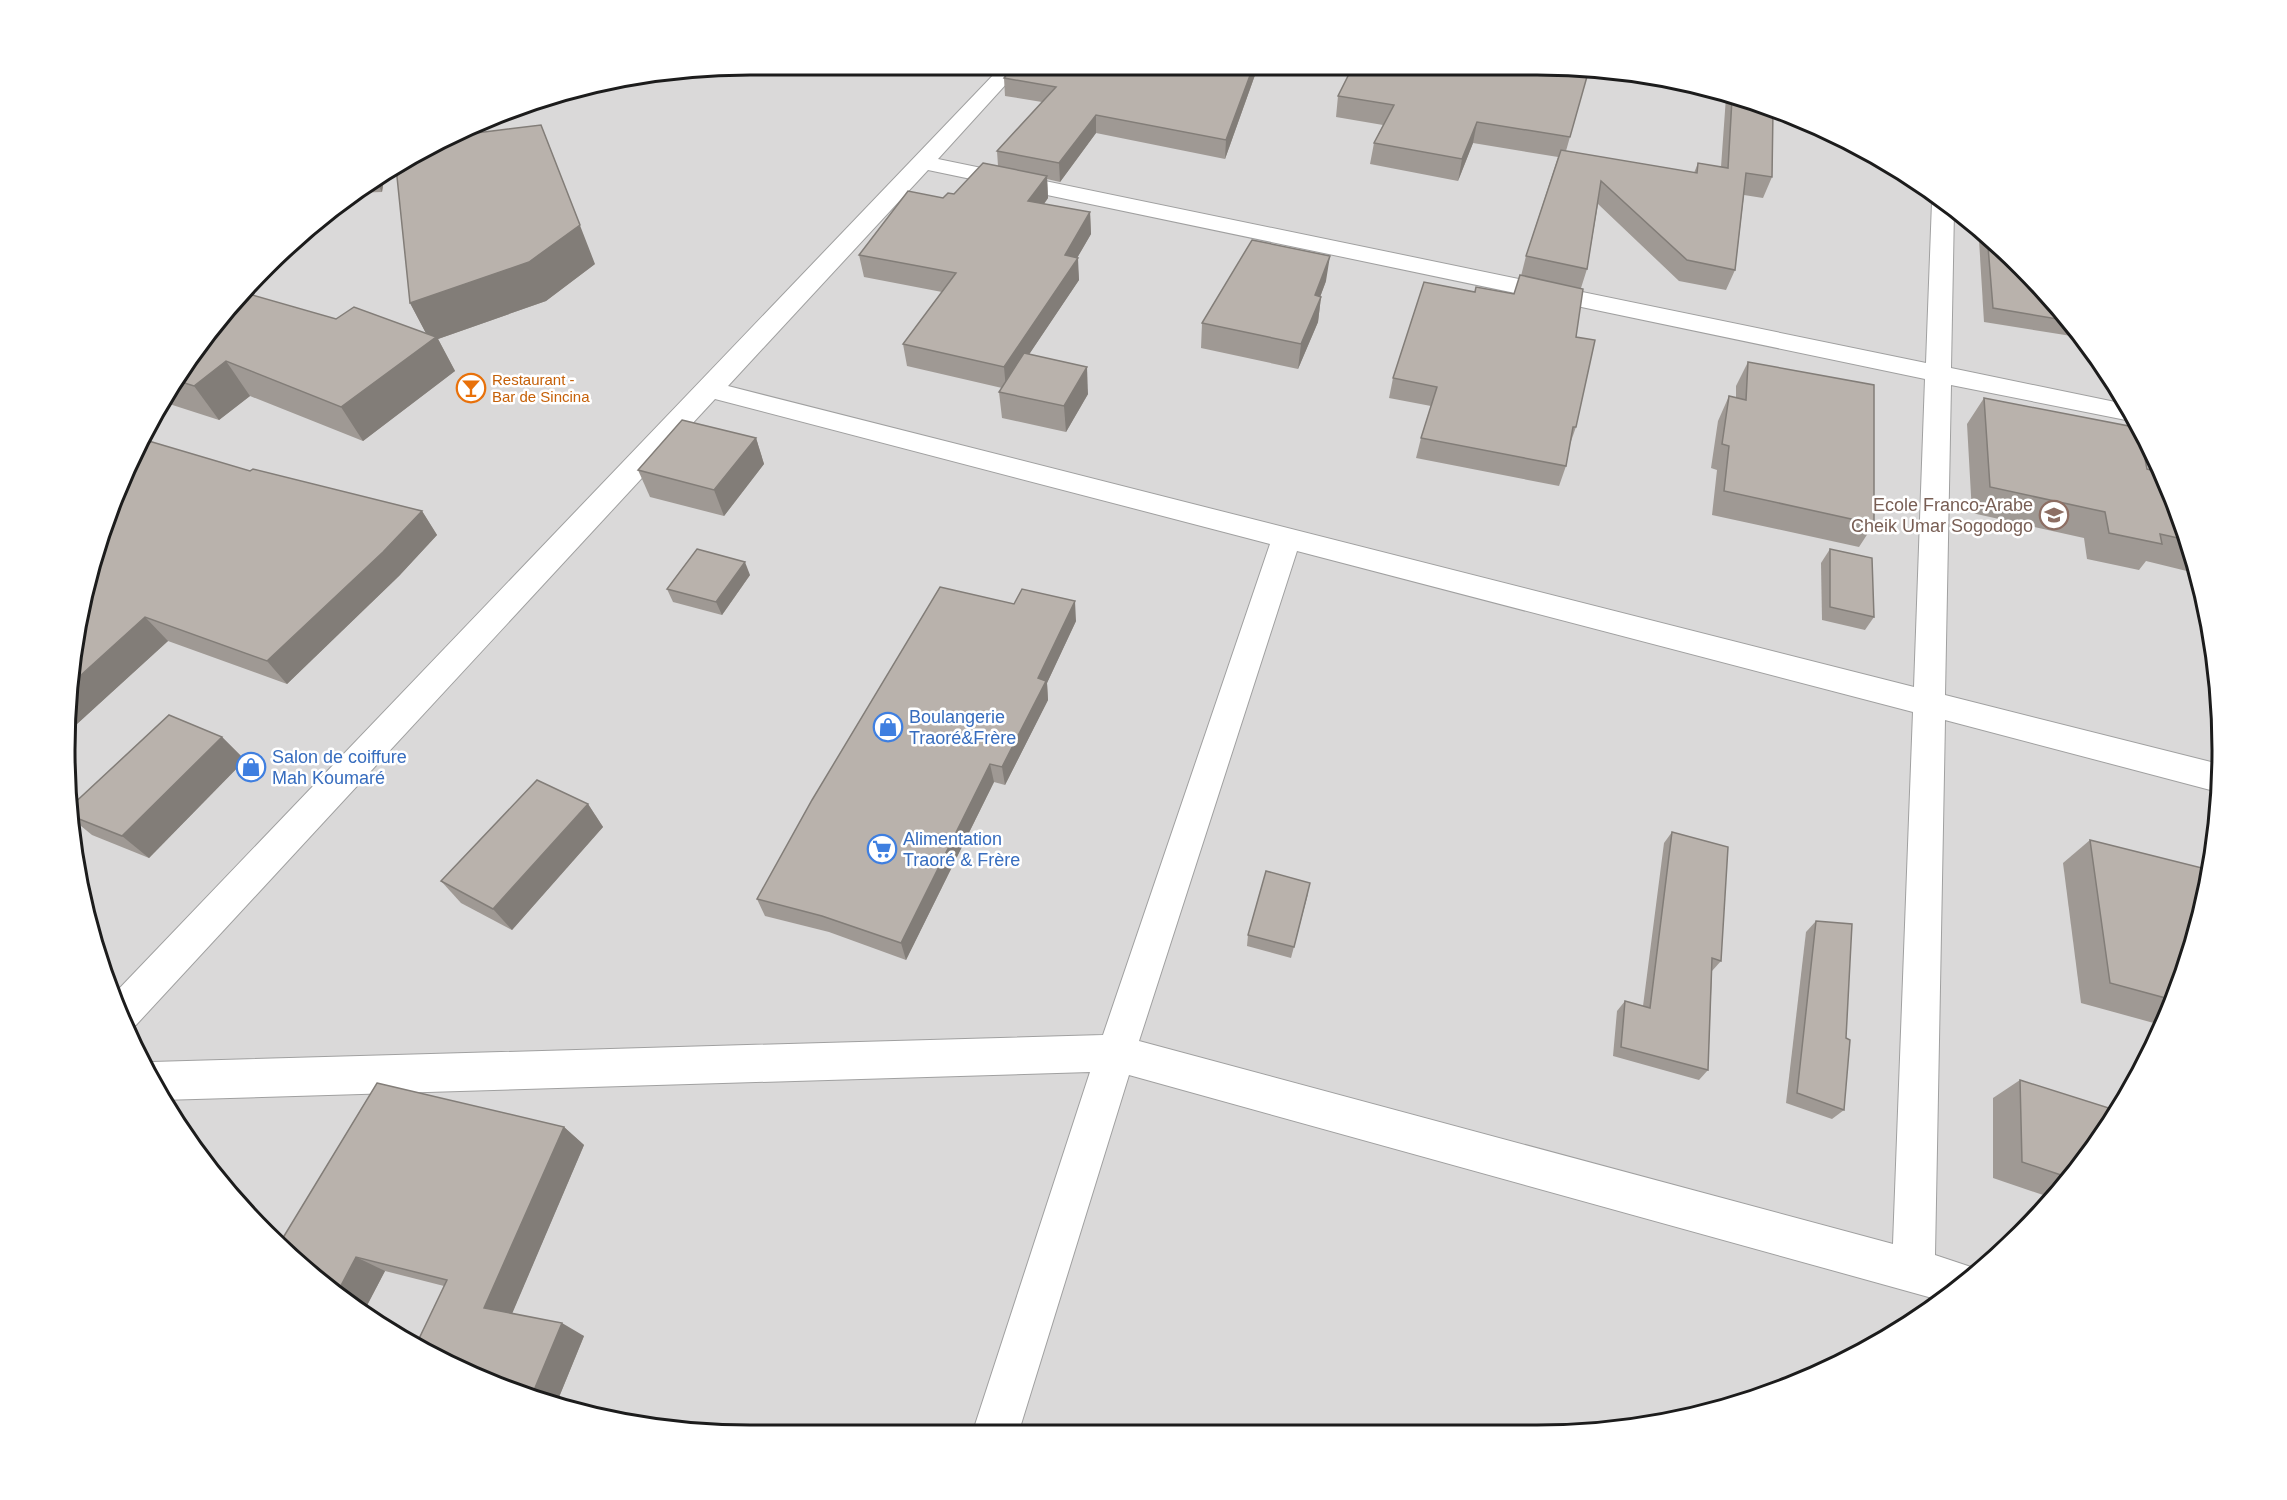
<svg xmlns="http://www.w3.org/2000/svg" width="2287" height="1500" font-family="Arial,sans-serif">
  <rect width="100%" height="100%" fill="#edeae2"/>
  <polygon fill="#dad9d9" points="660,70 1627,70 1800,117 1880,157 1989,234 2081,332 2152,446 2199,572 2221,705 2217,839 2186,970 2131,1092 2053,1202 1955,1294 1840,1365 1715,1412 1581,1434 661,1430 487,1383 369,1320 298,1266 234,1202 157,1093 88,927 66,795 66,706 101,529 156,408 206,332 266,265 369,180 530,101"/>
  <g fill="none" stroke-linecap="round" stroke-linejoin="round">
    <g stroke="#a0a0a0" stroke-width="2">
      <path id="minor" d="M 998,70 L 1019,70 L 938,159 L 1926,363 L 1932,202 L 1936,197 L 1954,210 L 1951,368 L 2125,404 L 2136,422 L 1951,385 L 1945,695 L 2219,764 L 2218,792 L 1945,720 L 1935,1255 L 1980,1270 L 1943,1301 L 1129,1075 L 1019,1431 L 973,1431 L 1090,1072 L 161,1100 L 145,1065 L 152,1062 L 1103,1035 L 1270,544 L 715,399 L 136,1025 L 129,1027 L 115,993 ZM 928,170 L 1925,379 L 1914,687 L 728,386 ZM 1297,551 L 1913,712 L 1893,1244 L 1139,1041 Z"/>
    </g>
    <use href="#minor" fill="#fff" fill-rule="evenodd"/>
  </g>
  <g fill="#9f9994">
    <polygon points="1010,70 1256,70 1255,75 1225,159 1096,133 1060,182 1047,179 1048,198 1044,204 1090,212 1091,234 1077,258 1079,280 1029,354 1088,394 1066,432 1002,418 999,392 1002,388 907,366 903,344 942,292 864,277 859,255 943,198 954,194 998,166 997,151 1042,102 1005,96 1004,78"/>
    <polygon points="1588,73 1566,151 1694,173 1698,163 1721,167 1726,97 1773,110 1772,177 1763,198 1744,195 1735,270 1726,290 1679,281 1598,204 1587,269 1581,288 1576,337 1576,427 1569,447 1566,466 1559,486 1416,458 1421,438 1431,406 1389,398 1393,378 1475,292 1514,294 1521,276 1526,256 1558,157 1473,143 1458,181 1370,164 1374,143 1383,125 1336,117 1338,96"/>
    <polygon points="385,172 382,192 353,193 369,180"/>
    <polygon points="1984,231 1989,234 2081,332 2084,338 1984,322 1979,240"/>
    <polygon points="595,264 546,301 438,339 455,371 363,441 250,396 219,420 160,401 206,332 336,319 426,333 410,303"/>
    <polygon points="1326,281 1320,297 1321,297 1318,322 1298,369 1201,348 1202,323"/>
    <polygon points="1748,362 1874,524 1859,547 1712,515 1717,470 1711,468 1718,421 1729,396 1736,398 1736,386"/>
    <polygon points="1984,398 2147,469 2161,472 2199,574 2146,561 2139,570 2087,559 2084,538 1972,513 1967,424"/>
    <polygon points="756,438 764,464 724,516 650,497 638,470"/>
    <polygon points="250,471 422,511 437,535 399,576 287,684 168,641 66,734 66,706"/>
    <polygon points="1830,549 1874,617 1865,630 1822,620 1821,563"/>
    <polygon points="750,575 722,615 673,602 667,589"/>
    <polygon points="1014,604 1076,621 1047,683 1048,700 1005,785 994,782 906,960 829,932 765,916 757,899"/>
    <polygon points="222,737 245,760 149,858 92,835 70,817 68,809"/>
    <polygon points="588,804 603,827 512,930 461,903 441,881"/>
    <polygon points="1672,832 1721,961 1712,971 1708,1070 1699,1080 1613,1056 1617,1011 1625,1001 1643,1006 1664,843"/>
    <polygon points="2090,840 2186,970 2161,1025 2081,1003 2063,863"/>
    <polygon points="1308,894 1291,958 1247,946 1248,935"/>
    <polygon points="1816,921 1844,1110 1832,1119 1786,1103 1806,932"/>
    <polygon points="2020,1080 2113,1118 2055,1199 1993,1178 1993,1098"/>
    <polygon points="564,1127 584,1145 512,1313 584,1336 557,1402 444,1286 385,1271 362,1315 298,1266"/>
  </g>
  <g fill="#827d78">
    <polygon points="1252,70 1256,70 1255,75 1225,159 1226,140"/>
    <polygon points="1096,115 1096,133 1060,182 1059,163"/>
    <polygon points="1477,122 1473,143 1458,181 1462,159"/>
    <polygon points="541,125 595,264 546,301 438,339 455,371 363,441 341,407 430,341 410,303"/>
    <polygon points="385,172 382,192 375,179 375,177"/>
    <polygon points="1047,176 1048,198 1030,223 1028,201"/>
    <polygon points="1090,212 1091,234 1073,265 1078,258 1079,280 1006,389 1004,367 1065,255"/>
    <polygon points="1330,256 1326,281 1313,316 1321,297 1318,322 1298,369 1301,344 1315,295"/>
    <polygon points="226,361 250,396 219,420 194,386"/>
    <polygon points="1087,367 1088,394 1066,432 1064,406"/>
    <polygon points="756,438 764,464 724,516 714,490"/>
    <polygon points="422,511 437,535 399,576 287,684 267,661"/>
    <polygon points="745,562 750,575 722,615 716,602"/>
    <polygon points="1075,601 1076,621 1047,683 1048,700 1005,785 1002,767 1038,678"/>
    <polygon points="145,617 168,641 66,734 66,706 70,685"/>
    <polygon points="222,737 245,760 149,858 122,836"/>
    <polygon points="990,764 994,782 906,960 901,943"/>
    <polygon points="588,804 603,827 512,930 493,909"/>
    <polygon points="564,1127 584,1145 509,1321 484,1308"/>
    <polygon points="356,1257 385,1271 362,1315 336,1295"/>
    <polygon points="562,1323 584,1336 557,1402 532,1395"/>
  </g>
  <g fill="#b9b2ac" stroke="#827d78" stroke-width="1.5">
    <polygon points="1010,70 1252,70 1226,140 1096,115 1059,163 997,151 1056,87 1004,78"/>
    <polygon points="1351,70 1575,70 1588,73 1570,137 1477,122 1462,159 1374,143 1394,105 1338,96"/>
    <polygon points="1732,99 1773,110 1772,177 1746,173 1735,270 1687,260 1601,181 1587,269 1526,256 1561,150 1697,173 1698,163 1728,168"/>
    <polygon points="541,125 580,225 529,262 410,303 396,167 460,135"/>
    <polygon points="983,163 1047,176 1028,201 1090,212 1065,255 1078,258 1004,367 903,344 956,273 859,255 908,191 943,198 948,193 954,194"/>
    <polygon points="1987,234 1989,234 2069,321 1993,308"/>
    <polygon points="1252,240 1330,256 1315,295 1321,297 1301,344 1202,323"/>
    <polygon points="1520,275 1583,289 1576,337 1595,340 1576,427 1573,427 1566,466 1421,438 1437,387 1393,378 1424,282 1475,292 1476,287 1514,294"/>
    <polygon points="242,292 336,319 354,307 436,337 341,407 226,361 194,386 175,380 206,332"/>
    <polygon points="1024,353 1087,367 1064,406 999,392"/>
    <polygon points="1748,362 1874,385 1874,524 1724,491 1729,446 1722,444 1729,396 1746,400"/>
    <polygon points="1984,398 2139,428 2147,469 2161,472 2187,540 2160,534 2162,544 2109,533 2105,512 1990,487"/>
    <polygon points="682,420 756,438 714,490 638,470"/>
    <polygon points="142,439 250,471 253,469 422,511 383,552 267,661 145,617 70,685 101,529"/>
    <polygon points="697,549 745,562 716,602 667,589"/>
    <polygon points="1830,549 1872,558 1874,617 1830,607"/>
    <polygon points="940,587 1014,604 1022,589 1075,601 1038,678 1046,681 1002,767 990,764 901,943 822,916 757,899 812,800"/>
    <polygon points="169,715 222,737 122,836 69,815 68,809"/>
    <polygon points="537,780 588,804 493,909 441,881"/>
    <polygon points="1672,832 1728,847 1721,961 1712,958 1708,1070 1621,1047 1625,1001 1650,1008"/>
    <polygon points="2090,840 2210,870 2186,970 2173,1000 2110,983"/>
    <polygon points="1266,871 1310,883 1294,947 1248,935"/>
    <polygon points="1816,921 1852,924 1846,1038 1850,1040 1844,1110 1797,1093"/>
    <polygon points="2020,1080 2112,1109 2113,1118 2070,1178 2022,1162"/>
    <polygon points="377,1083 564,1127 484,1308 562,1323 532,1395 487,1383 416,1345 447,1280 356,1257 336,1295 298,1266 278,1246"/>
  </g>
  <defs>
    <g id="bar-ring" transform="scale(1.5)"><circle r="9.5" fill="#fff" stroke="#e8710a" stroke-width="1.5"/><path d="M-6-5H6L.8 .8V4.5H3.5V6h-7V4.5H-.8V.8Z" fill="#e8710a"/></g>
    <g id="school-ring" transform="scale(1.5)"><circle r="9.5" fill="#fff" stroke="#8d6e63" stroke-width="1.5"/><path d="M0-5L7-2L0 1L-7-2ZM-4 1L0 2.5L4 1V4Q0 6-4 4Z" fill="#8d6e63"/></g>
    <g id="shop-ring" transform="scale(1.5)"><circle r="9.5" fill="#fff" stroke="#3f7fe0" stroke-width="1.5"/><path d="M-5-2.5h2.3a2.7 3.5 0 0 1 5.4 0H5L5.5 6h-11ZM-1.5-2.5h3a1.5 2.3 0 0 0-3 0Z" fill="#3f7fe0"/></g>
    <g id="supermarket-ring" transform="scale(1.5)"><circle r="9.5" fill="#fff" stroke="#3f7fe0" stroke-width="1.5"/><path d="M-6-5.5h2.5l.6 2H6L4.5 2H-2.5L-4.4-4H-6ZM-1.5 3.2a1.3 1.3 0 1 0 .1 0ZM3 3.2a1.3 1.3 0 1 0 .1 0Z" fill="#3f7fe0"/></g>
  </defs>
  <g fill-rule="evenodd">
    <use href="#bar-ring" x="471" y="388"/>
    <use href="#school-ring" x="2054" y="515"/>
    <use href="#shop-ring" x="888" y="727"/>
    <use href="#shop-ring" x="251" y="767"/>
    <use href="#supermarket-ring" x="882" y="849"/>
  </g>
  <g text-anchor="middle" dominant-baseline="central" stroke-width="5" stroke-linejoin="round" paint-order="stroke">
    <g font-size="15" fill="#c56008" stroke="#fff" text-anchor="start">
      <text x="492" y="379">Restaurant -<tspan x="492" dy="17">Bar de Sincina</tspan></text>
    </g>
    <g font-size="18" fill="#785e54" stroke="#fff" text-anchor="end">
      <text x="2033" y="505">Ecole Franco-Arabe<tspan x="2033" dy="21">Cheik Umar Sogodogo</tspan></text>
    </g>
    <g font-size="18" fill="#366cbe" stroke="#fff" text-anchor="start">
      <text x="909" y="717">Boulangerie<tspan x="909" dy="21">Traoré&amp;Frère</tspan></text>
      <text x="272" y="757">Salon de coiffure<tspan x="272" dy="21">Mah Koumaré</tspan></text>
      <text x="903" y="839">Alimentation<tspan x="903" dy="21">Traoré &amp; Frère</tspan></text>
    </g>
  </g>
  <path d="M0 0H2287V1500H0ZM750 75H1537A675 675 0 0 1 2212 750V750A675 675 0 0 1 1537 1425H750A675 675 0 0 1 75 750V750A675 675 0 0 1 750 75Z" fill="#fff" fill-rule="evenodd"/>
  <path fill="none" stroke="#1c1c1c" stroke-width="3" d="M750 75H1537A675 675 0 0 1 2212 750V750A675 675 0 0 1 1537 1425H750A675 675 0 0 1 75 750V750A675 675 0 0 1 750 75Z"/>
</svg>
